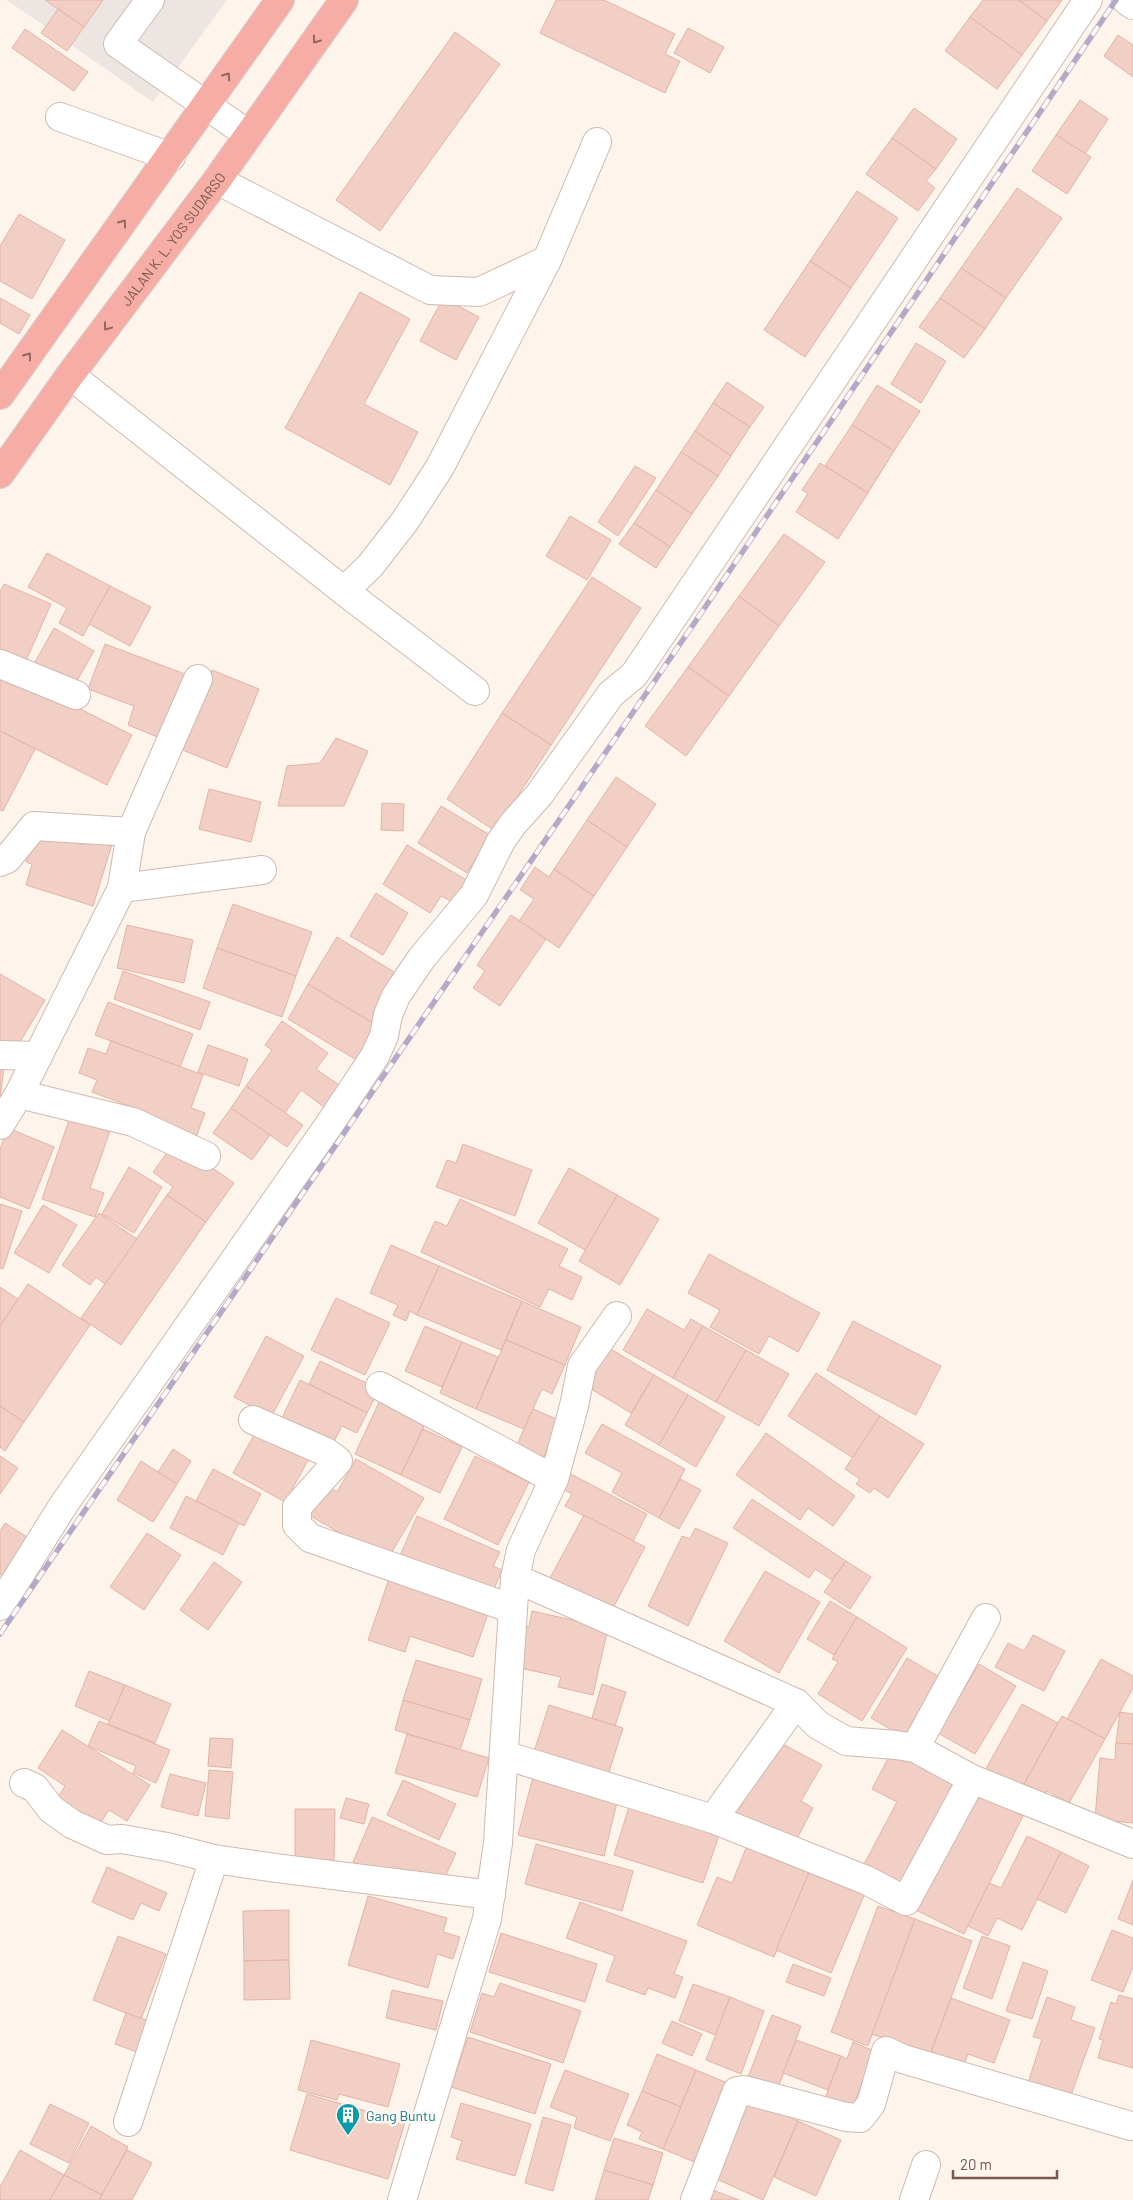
<svg xmlns="http://www.w3.org/2000/svg" width="1133" height="2200" font-family="Barlow,sans-serif">
  <rect width="100%" height="100%" fill="#fdf4ec"/>
  <polygon fill="#ede5e1" points="7,0 227,0 153,102"/>
  <g fill="#f2cfc4" stroke="#e4b3a5">
    <polygon points="45,0 103,0 84,27"/>
    <polygon points="556,0 604,0 675,34 665,54 680,61 665,93 540,33"/>
    <polygon points="983,0 1019,0 1047,21 1022,55 970,17"/>
    <polygon points="1019,0 1062,0 1047,21"/>
    <polygon points="58,9 84,27 67,51 41,33"/>
    <polygon points="970,17 1022,55 997,89 945,51"/>
    <polygon points="688,28 724,47 710,73 674,53"/>
    <polygon points="25,29 88,72 74,91 12,48"/>
    <polygon points="455,32 500,64 380,231 336,200"/>
    <polygon points="1118,35 1133,45 1133,77 1104,56"/>
    <polygon points="1080,100 1108,119 1085,154 1056,135"/>
    <polygon points="914,108 957,139 936,169 892,138"/>
    <polygon points="1056,135 1091,157 1067,194 1032,171"/>
    <polygon points="892,138 936,169 926,181 935,188 918,211 866,174"/>
    <polygon points="1017,188 1062,218 1006,298 961,268"/>
    <polygon points="857,191 898,218 851,288 810,261"/>
    <polygon points="19,214 65,240 32,299 0,281 0,246"/>
    <polygon points="810,261 851,288 805,357 764,330"/>
    <polygon points="961,268 1006,298 985,329 940,298"/>
    <polygon points="360,292 410,319 364,404 418,432 390,485 285,428"/>
    <polygon points="0,298 30,315 19,334 0,323"/>
    <polygon points="443,298 479,317 456,360 420,341"/>
    <polygon points="940,298 985,329 964,358 919,327"/>
    <polygon points="916,343 946,361 921,403 891,384"/>
    <polygon points="727,382 764,407 750,427 713,403"/>
    <polygon points="877,385 920,411 894,451 852,425"/>
    <polygon points="713,403 750,427 731,456 695,431"/>
    <polygon points="852,425 894,451 868,493 825,466"/>
    <polygon points="695,431 731,456 718,476 681,452"/>
    <polygon points="681,452 718,476 692,514 656,490"/>
    <polygon points="820,463 868,493 838,539 796,512 808,493 802,490"/>
    <polygon points="635,466 656,478 618,536 598,522"/>
    <polygon points="656,490 692,514 670,547 634,523"/>
    <polygon points="570,516 611,540 587,580 546,556"/>
    <polygon points="634,523 670,547 656,568 619,544"/>
    <polygon points="784,534 825,562 779,626 739,596"/>
    <polygon points="47,553 110,586 83,636 59,623 67,608 28,587"/>
    <polygon points="592,577 641,608 551,745 502,713"/>
    <polygon points="4,584 51,604 24,665 0,654 0,592"/>
    <polygon points="110,586 151,607 130,646 89,624"/>
    <polygon points="739,596 779,626 729,696 688,667"/>
    <polygon points="54,628 94,651 74,686 34,664"/>
    <polygon points="105,644 185,674 160,738 128,725 134,706 88,689"/>
    <polygon points="688,667 729,696 686,756 645,726"/>
    <polygon points="212,670 259,689 227,768 180,749"/>
    <polygon points="5,671 132,735 107,785 0,731 0,681"/>
    <polygon points="502,713 551,745 495,831 447,799"/>
    <polygon points="0,731 35,749 3,811 0,810"/>
    <polygon points="336,738 368,751 344,806 278,806 287,766 320,763"/>
    <polygon points="616,777 656,804 627,847 587,820"/>
    <polygon points="209,789 261,802 251,842 199,829"/>
    <polygon points="382,803 404,804 403,831 381,830"/>
    <polygon points="441,806 490,835 467,873 418,843"/>
    <polygon points="587,820 627,847 594,896 554,869"/>
    <polygon points="36,831 83,845 87,833 113,841 93,906 26,885 32,864 26,862"/>
    <polygon points="407,845 470,882 456,904 441,896 430,913 383,884"/>
    <polygon points="535,867 549,877 554,869 594,896 559,948 519,921 534,899 520,890"/>
    <polygon points="376,893 408,913 383,955 350,936"/>
    <polygon points="233,904 312,932 296,976 217,948"/>
    <polygon points="511,915 546,939 500,1006 473,988 485,971 477,965"/>
    <polygon points="127,925 193,940 184,983 117,968"/>
    <polygon points="337,937 399,975 371,1022 308,984"/>
    <polygon points="217,948 296,976 282,1017 203,988"/>
    <polygon points="123,971 210,1002 200,1030 114,999"/>
    <polygon points="0,974 45,1000 14,1052 0,1044"/>
    <polygon points="308,984 381,1028 360,1062 288,1019"/>
    <polygon points="108,1002 193,1034 180,1067 95,1035"/>
    <polygon points="282,1021 328,1053 316,1069 339,1085 324,1107 301,1090 285,1113 246,1086 272,1050 265,1045"/>
    <polygon points="111,1041 203,1075 191,1108 205,1113 195,1140 129,1116 132,1107 92,1092 97,1080 79,1073 88,1048 106,1054"/>
    <polygon points="208,1045 248,1059 239,1086 198,1072"/>
    <polygon points="0,1067 4,1068 0,1098"/>
    <polygon points="246,1086 303,1125 287,1147 231,1108"/>
    <polygon points="231,1108 270,1135 252,1160 213,1133"/>
    <polygon points="70,1117 110,1131 90,1188 104,1193 95,1217 42,1199"/>
    <polygon points="8,1128 54,1147 29,1209 0,1197 0,1149"/>
    <polygon points="175,1142 234,1183 206,1222 167,1195 173,1187 153,1172"/>
    <polygon points="463,1144 532,1170 515,1216 436,1187 447,1160 456,1163"/>
    <polygon points="129,1167 162,1187 134,1233 102,1214"/>
    <polygon points="569,1168 617,1195 585,1250 538,1223"/>
    <polygon points="167,1195 206,1222 121,1345 81,1318"/>
    <polygon points="617,1195 659,1219 620,1285 579,1261"/>
    <polygon points="460,1199 568,1249 559,1266 582,1277 572,1300 549,1289 540,1307 421,1252 435,1221 447,1226"/>
    <polygon points="0,1204 22,1211 3,1269 0,1268"/>
    <polygon points="43,1205 77,1225 49,1273 14,1253"/>
    <polygon points="99,1213 137,1239 105,1284 96,1277 90,1285 62,1265"/>
    <polygon points="391,1245 439,1266 417,1315 410,1311 406,1321 393,1315 398,1305 370,1293"/>
    <polygon points="709,1254 820,1313 798,1352 769,1336 759,1354 710,1327 720,1310 688,1293"/>
    <polygon points="439,1266 522,1301 501,1350 417,1315"/>
    <polygon points="28,1284 90,1325 24,1422 0,1406 0,1326"/>
    <polygon points="0,1287 18,1299 0,1326"/>
    <polygon points="336,1298 390,1323 365,1375 311,1350"/>
    <polygon points="522,1301 581,1327 565,1365 506,1340"/>
    <polygon points="647,1309 684,1330 691,1319 703,1326 673,1378 623,1350"/>
    <polygon points="853,1321 941,1366 916,1415 827,1370"/>
    <polygon points="425,1326 462,1342 442,1387 405,1371"/>
    <polygon points="703,1326 746,1350 716,1402 673,1378"/>
    <polygon points="266,1336 304,1356 271,1417 234,1397"/>
    <polygon points="506,1340 565,1365 552,1394 542,1389 524,1429 476,1409"/>
    <polygon points="462,1342 498,1357 476,1409 440,1393"/>
    <polygon points="609,1348 654,1375 631,1413 586,1386"/>
    <polygon points="746,1350 789,1374 759,1426 716,1402"/>
    <polygon points="320,1361 379,1389 367,1413 309,1384"/>
    <polygon points="816,1373 880,1416 853,1458 788,1416"/>
    <polygon points="654,1375 688,1395 659,1445 625,1425"/>
    <polygon points="300,1380 367,1413 357,1433 342,1426 332,1445 281,1420"/>
    <polygon points="688,1395 725,1417 696,1467 659,1445"/>
    <polygon points="381,1398 427,1420 401,1475 355,1454"/>
    <polygon points="0,1406 24,1422 5,1451 0,1447"/>
    <polygon points="533,1409 559,1420 542,1461 515,1449"/>
    <polygon points="880,1416 924,1444 888,1498 874,1488 870,1493 856,1484 860,1479 845,1469"/>
    <polygon points="602,1424 685,1469 659,1518 612,1492 622,1473 585,1453"/>
    <polygon points="259,1426 311,1455 285,1502 233,1473"/>
    <polygon points="423,1429 462,1447 440,1493 401,1475"/>
    <polygon points="766,1433 855,1496 833,1526 808,1508 800,1520 736,1475"/>
    <polygon points="173,1449 191,1461 177,1484 158,1472"/>
    <polygon points="0,1456 18,1468 0,1494"/>
    <polygon points="475,1456 529,1482 498,1545 444,1519"/>
    <polygon points="356,1459 424,1498 387,1560 307,1514 324,1485 337,1492"/>
    <polygon points="141,1461 177,1484 153,1522 117,1500"/>
    <polygon points="213,1469 261,1494 244,1526 196,1501"/>
    <polygon points="567,1472 647,1514 633,1541 565,1506 572,1494 559,1487"/>
    <polygon points="680,1479 701,1490 679,1529 659,1518"/>
    <polygon points="186,1496 239,1523 223,1555 170,1528"/>
    <polygon points="752,1499 846,1561 832,1580 815,1569 809,1578 733,1528"/>
    <polygon points="584,1515 645,1547 612,1610 550,1578"/>
    <polygon points="417,1516 500,1552 493,1566 502,1570 494,1589 485,1585 483,1590 396,1565"/>
    <polygon points="5,1523 30,1539 6,1578 0,1574 0,1531"/>
    <polygon points="695,1528 728,1543 688,1626 648,1606 682,1536 690,1539"/>
    <polygon points="147,1533 181,1555 144,1610 110,1587"/>
    <polygon points="846,1561 871,1577 850,1609 824,1592"/>
    <polygon points="214,1562 242,1582 208,1630 180,1610"/>
    <polygon points="765,1571 820,1602 779,1673 724,1641"/>
    <polygon points="391,1573 490,1608 473,1657 410,1636 405,1652 368,1640"/>
    <polygon points="830,1601 857,1617 834,1655 807,1639"/>
    <polygon points="532,1611 608,1628 593,1695 558,1687 561,1677 520,1668 524,1626 529,1627"/>
    <polygon points="857,1617 907,1648 862,1721 818,1694 838,1662 832,1659"/>
    <polygon points="1033,1635 1065,1651 1044,1691 995,1667 1008,1643 1024,1651"/>
    <polygon points="907,1658 948,1682 913,1742 871,1718"/>
    <polygon points="1101,1659 1133,1676 1133,1688 1105,1739 1067,1719"/>
    <polygon points="416,1660 482,1679 470,1720 403,1700"/>
    <polygon points="979,1664 1016,1686 975,1754 938,1733"/>
    <polygon points="89,1671 125,1685 110,1721 75,1706"/>
    <polygon points="602,1684 626,1692 615,1726 592,1718"/>
    <polygon points="125,1685 171,1704 155,1743 108,1724"/>
    <polygon points="403,1700 470,1720 460,1750 395,1730"/>
    <polygon points="1022,1704 1058,1723 1019,1793 983,1774"/>
    <polygon points="549,1705 623,1728 607,1778 533,1755"/>
    <polygon points="1120,1712 1133,1714 1133,1744 1116,1743"/>
    <polygon points="1062,1716 1105,1739 1069,1803 1047,1791 1039,1805 1019,1793"/>
    <polygon points="99,1721 170,1750 156,1783 133,1773 136,1766 88,1746"/>
    <polygon points="62,1730 150,1785 127,1821 109,1810 95,1831 53,1805 65,1786 38,1768"/>
    <polygon points="407,1734 489,1758 477,1797 395,1773"/>
    <polygon points="210,1738 233,1739 231,1768 208,1766"/>
    <polygon points="777,1741 822,1765 801,1801 813,1808 791,1850 734,1819"/>
    <polygon points="1116,1743 1133,1744 1133,1823 1095,1819 1100,1758 1115,1760"/>
    <polygon points="894,1747 961,1782 905,1890 862,1868 897,1802 872,1789"/>
    <polygon points="209,1770 233,1772 229,1819 205,1816"/>
    <polygon points="534,1773 619,1794 604,1856 518,1835"/>
    <polygon points="170,1774 206,1783 198,1816 161,1807"/>
    <polygon points="403,1780 456,1804 439,1840 387,1815"/>
    <polygon points="970,1790 1023,1816 964,1934 912,1908"/>
    <polygon points="632,1797 722,1826 703,1883 614,1855"/>
    <polygon points="346,1798 369,1804 364,1824 340,1818"/>
    <polygon points="295,1809 335,1809 334,1861 295,1860"/>
    <polygon points="372,1817 456,1853 441,1886 394,1866 388,1878 353,1862"/>
    <polygon points="1027,1836 1061,1852 1022,1930 997,1918 988,1936 968,1926 989,1883 1001,1888"/>
    <polygon points="748,1843 811,1868 774,1957 697,1925 717,1877 732,1883"/>
    <polygon points="536,1844 633,1871 622,1911 525,1884"/>
    <polygon points="1061,1852 1089,1866 1066,1913 1037,1899"/>
    <polygon points="107,1867 167,1893 159,1911 141,1903 133,1920 92,1902"/>
    <polygon points="811,1868 866,1891 831,1973 776,1950"/>
    <polygon points="1133,1880 1133,1925 1118,1919"/>
    <polygon points="368,1896 447,1918 443,1932 460,1937 453,1959 437,1954 428,1988 348,1965"/>
    <polygon points="580,1902 687,1941 674,1974 683,1977 675,1998 648,1988 645,1995 606,1981 615,1956 566,1938"/>
    <polygon points="878,1906 915,1919 868,2046 831,2032"/>
    <polygon points="289,1910 289,1960 244,1961 243,1911"/>
    <polygon points="915,1919 972,1941 930,2055 872,2034"/>
    <polygon points="1112,1930 1133,1938 1133,1967 1123,1992 1091,1980"/>
    <polygon points="501,1933 597,1964 585,2002 489,1972"/>
    <polygon points="118,1936 166,1954 141,2019 93,2000"/>
    <polygon points="982,1936 1010,1946 992,1999 963,1988"/>
    <polygon points="289,1960 290,1999 244,2000 244,1961"/>
    <polygon points="1023,1962 1048,1971 1032,2019 1006,2011"/>
    <polygon points="793,1964 831,1978 824,1996 786,1982"/>
    <polygon points="500,1983 581,2011 563,2063 470,2032 482,1993 494,1997"/>
    <polygon points="693,1984 730,1997 716,2035 679,2021"/>
    <polygon points="392,1990 443,2001 436,2030 386,2018"/>
    <polygon points="1119,1995 1133,1999 1133,2068 1098,2058 1103,2040 1099,2039 1111,2002 1116,2004"/>
    <polygon points="730,1997 764,2011 741,2074 706,2060"/>
    <polygon points="1047,1997 1075,2007 1071,2020 1095,2028 1070,2098 1028,2083 1042,2039 1033,2037"/>
    <polygon points="951,1998 1010,2020 994,2063 968,2054 963,2067 930,2055"/>
    <polygon points="126,2013 149,2021 137,2052 115,2044"/>
    <polygon points="772,2015 801,2026 778,2088 748,2077"/>
    <polygon points="672,2021 702,2034 692,2056 662,2043"/>
    <polygon points="468,2037 551,2064 535,2114 451,2087"/>
    <polygon points="311,2040 400,2064 388,2107 339,2094 337,2100 298,2090"/>
    <polygon points="796,2040 841,2056 828,2090 783,2073"/>
    <polygon points="853,2042 874,2051 851,2112 824,2101 841,2056 847,2059"/>
    <polygon points="657,2054 696,2070 681,2107 642,2091"/>
    <polygon points="565,2070 629,2094 610,2141 574,2128 577,2117 550,2107"/>
    <polygon points="696,2070 737,2087 704,2166 663,2149"/>
    <polygon points="642,2091 681,2107 663,2149 639,2139 642,2132 627,2125"/>
    <polygon points="307,2094 405,2122 388,2179 290,2150"/>
    <polygon points="746,2098 798,2121 763,2200 712,2177"/>
    <polygon points="461,2103 531,2124 515,2176 456,2159 462,2141 451,2137"/>
    <polygon points="50,2104 89,2123 69,2163 30,2144"/>
    <polygon points="543,2117 571,2125 553,2191 525,2183"/>
    <polygon points="798,2121 841,2140 816,2196 774,2177"/>
    <polygon points="91,2126 128,2147 102,2195 64,2175"/>
    <polygon points="614,2138 663,2153 653,2185 604,2170"/>
    <polygon points="20,2150 64,2175 50,2200 0,2200 0,2187"/>
    <polygon points="127,2150 152,2163 132,2200 99,2200"/>
    <polygon points="604,2170 653,2185 648,2200 595,2200"/>
    <polygon points="64,2175 102,2195 99,2200 50,2200"/>
    <polygon points="705,2187 739,2200 700,2200"/>
  </g>
  <g fill="none" stroke-linecap="round" stroke-linejoin="round">
    <g stroke="#d0b9b1" stroke-width="30">
      <g id="minor">
        <polyline points="150,0 118,44 249,135"/>
        <polyline points="1126,0 1133,5"/>
        <polyline points="60,117 171,157"/>
        <polyline points="217,180 430,290 479,292 547,260"/>
        <polyline points="70,375 344,591 370,566 405,521 440,467 547,260 597,142"/>
        <polyline points="344,591 475,691"/>
        <polyline points="0,664 76,695"/>
        <polyline points="0,862 7,859 34,826 131,832"/>
        <polyline points="122,888 262,870"/>
        <polyline points="0,1055 38,1056"/>
        <polyline points="19,1094 133,1122 206,1156"/>
        <polyline points="0,1125 19,1094 122,888 131,832 198,679"/>
        <polyline points="380,1386 554,1479"/>
        <polyline points="253,1420 326,1452 338,1461 297,1507 297,1525 310,1538 513,1609"/>
        <polyline points="515,1578 796,1703 818,1725 846,1741 896,1745 915,1748 972,1779 1133,1844"/>
        <polyline points="0,1606 64,1504 329,1125 375,1056 384,1036 388,1015 396,996 421,959 474,895 501,841 513,824 539,795 611,694 634,675 1088,0"/>
        <polyline points="915,1748 986,1618"/>
        <polyline points="504,1755 713,1819 866,1880 906,1901 972,1779"/>
        <polyline points="24,1783 35,1788 51,1809 72,1824 107,1840 122,1839 167,1847 214,1859 276,1868 491,1895"/>
        <polyline points="713,1819 796,1703"/>
        <polyline points="128,2122 214,1859"/>
        <polyline points="402,2200 487,1919 498,1843 515,1578 521,1550 554,1479 574,1406 582,1366 617,1316"/>
        <polyline points="695,2200 737,2091 744,2090 846,2117 860,2118 871,2104 886,2051 903,2059 1131,2126"/>
        <polyline points="914,2200 926,2165"/>
      </g>
    </g>
    <g stroke="#d9d0cd" stroke-width="30">
      <g id="highway">
        <polyline points="0,395 280,0"/>
        <path id="s1" d="M 0,474 L 70,375 L 217,180 L 344,0"/>
      </g>
    </g>
    <use href="#minor" stroke="#fff" stroke-width="28"/>
    <use href="#highway" stroke="#f5ada5" stroke-width="28"/>
    <g stroke="#b5a9c8" stroke-width="5.5">
      <polyline id="rail" points="0,1634 691,628 1116,0"/>
    </g>
    <use href="#rail" stroke="#fff8f3" stroke-width="4" stroke-dasharray="11" stroke-linecap="butt"/>
  </g>
  <defs><path id="oneway-chevron" d="M-2-3.5L2.5 0L-2 3.5" fill="none" stroke-width="1.6" stroke-linecap="round" stroke-linejoin="round" transform="scale(1.25)"/></defs>
  <g stroke="#92675f">
    <use href="#oneway-chevron" transform="translate(316 40) rotate(125)"/>
    <use href="#oneway-chevron" transform="translate(227 76) rotate(-55)"/>
    <use href="#oneway-chevron" transform="translate(123 223) rotate(-54)"/>
    <use href="#oneway-chevron" transform="translate(107 327) rotate(127)"/>
    <use href="#oneway-chevron" transform="translate(28 356) rotate(-54)"/>
  </g>
  <defs>
    <g id="building-pin" transform="scale(1.25)"><path d="M0 17L-7.5 6A9.5 9.5 0 1 1 7.5 6Z" fill="#0f9aa8" stroke="#fff8f3"/><path d="M-4-6H4V6H1V3H-1V6H-4ZM-2.5-4.3h1.7v1.8h-1.7ZM.8-4.3h1.7v1.8H.8ZM-2.5-1h1.7V.8h-1.7ZM.8-1h1.7V.8H.8Z" fill="#fff"/></g>
  </defs>
  <g fill-rule="evenodd">
    <use href="#building-pin" x="348" y="2115"/>
  </g>
  <g text-anchor="middle" dominant-baseline="central" stroke-width="5" stroke-linejoin="round" paint-order="stroke">
    <g font-size="14" fill="#79564e" stroke="#fff8f3">
      <text stroke="none"><textPath href="#s1" startOffset="292">JALAN K. L. YOS SUDARSO</textPath></text>
    </g>
    <g font-size="14" fill="#0d838f" stroke="#fff8f3" text-anchor="start">
      <text x="366" y="2115">Gang Buntu</text>
    </g>
  </g>
  <path d="M953 2170v8h104v-8" fill="none" stroke="#79564e" stroke-width="2.5"/>
  <text x="960" y="2170" font-size="15" fill="#79564e" stroke="#fff8f3" stroke-width="4" paint-order="stroke">20 m</text>
</svg>
